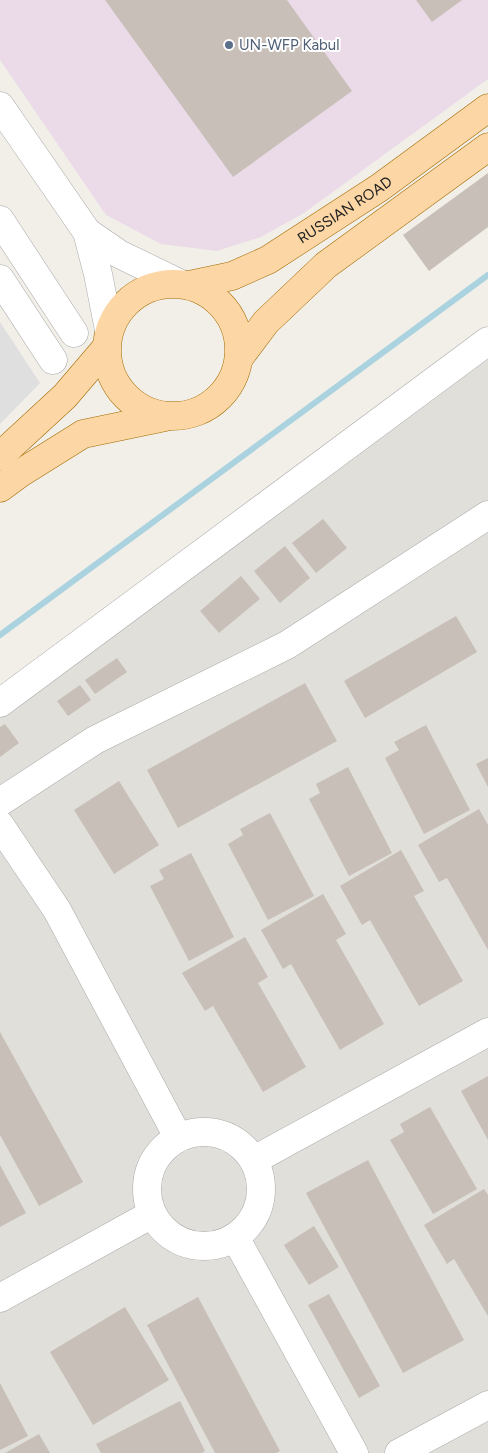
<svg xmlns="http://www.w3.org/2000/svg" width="488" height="1453" font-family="Figtree,sans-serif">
  <rect width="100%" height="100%" fill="#f2efe9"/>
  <polygon fill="#e0dfdf" points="0,322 40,383 0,424"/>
  <polygon fill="#ebdbe8" points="0,0 488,0 488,79 304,213 261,237 217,251 161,244 106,215 0,60"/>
  <polygon fill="#e1dfda" points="488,334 488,1453 0,1453 0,696"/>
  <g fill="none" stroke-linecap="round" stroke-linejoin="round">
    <polyline stroke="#aad3df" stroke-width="6" points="0,635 488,275"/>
  </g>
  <g fill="#c7bfb8">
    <polygon points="105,0 287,0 352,91 233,177"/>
    <polygon points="416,0 462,0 432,22"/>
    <polygon points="488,173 488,227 429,271 403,235"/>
    <polygon points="323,519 347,548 316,573 292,543"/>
    <polygon points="285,546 310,578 280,603 254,571"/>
    <polygon points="241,576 260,599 219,633 200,611"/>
    <polygon points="456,616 477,652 365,718 344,681"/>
    <polygon points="117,658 127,672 95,694 85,680"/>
    <polygon points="305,683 337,741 178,828 147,770"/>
    <polygon points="80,685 91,700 68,716 57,701"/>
    <polygon points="5,724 19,743 0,757 0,727"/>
    <polygon points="426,725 470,810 424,834 385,758 399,750 394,742"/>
    <polygon points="488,758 488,787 476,764"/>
    <polygon points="348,767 392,853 349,876 309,799 320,793 316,784"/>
    <polygon points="119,781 159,845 114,874 74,810"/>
    <polygon points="479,809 488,825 488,950 447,878 439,882 418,845"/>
    <polygon points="270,813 314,896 268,920 228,844 243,835 240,829"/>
    <polygon points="401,850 424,891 414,896 463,981 419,1006 370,920 362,925 340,886"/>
    <polygon points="191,853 234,937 189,961 150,886 164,879 159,870"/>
    <polygon points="323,894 346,934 336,940 384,1024 340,1050 291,964 283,969 261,930"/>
    <polygon points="245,937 268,977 258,983 306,1067 263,1092 213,1006 205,1011 182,973"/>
    <polygon points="0,1032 83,1182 39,1206 0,1135"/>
    <polygon points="488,1076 488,1140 461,1091"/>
    <polygon points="430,1107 477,1189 433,1214 390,1140 404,1132 400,1124"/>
    <polygon points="368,1160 464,1340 403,1373 306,1193"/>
    <polygon points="0,1165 26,1213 0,1227"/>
    <polygon points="484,1189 488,1195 488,1316 454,1259 447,1264 424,1225"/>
    <polygon points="314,1226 339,1267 309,1285 284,1245"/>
    <polygon points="329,1294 380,1386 359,1398 308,1305"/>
    <polygon points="198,1297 280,1451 276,1453 215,1453 147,1325"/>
    <polygon points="125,1307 169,1380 93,1425 50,1352"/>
    <polygon points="0,1383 28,1436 0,1450"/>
    <polygon points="180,1401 205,1451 202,1453 101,1453 96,1444"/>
    <polygon points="39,1434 50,1453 5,1453"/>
  </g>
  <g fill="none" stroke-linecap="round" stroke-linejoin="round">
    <g stroke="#a9a9a9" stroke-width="29">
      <g id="minor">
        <polyline points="0,106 87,232 98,274 109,330"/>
        <polyline points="0,220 74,333"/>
        <polyline points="87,232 119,254 181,284"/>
        <polyline points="0,279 53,360"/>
        <polyline points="0,703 488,341"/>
        <polyline points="0,802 95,740 287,645 488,515"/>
        <polyline points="0,825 57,910 178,1137"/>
        <circle cx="204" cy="1189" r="57"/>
        <polyline points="254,1160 488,1032"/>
        <polyline points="235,1237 354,1453"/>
        <polyline points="0,1298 152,1214"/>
        <polyline points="399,1453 488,1405"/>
      </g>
    </g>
    <g stroke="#a06b00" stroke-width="29">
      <g id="major">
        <circle cx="173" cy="350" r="66"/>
        <path id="s1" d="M 189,285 L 232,276 L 268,260 L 379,188 L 488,108"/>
        <polyline points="239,358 266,322 326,265 488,147"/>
        <polyline points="0,456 65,396 106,348"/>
        <polyline points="0,488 19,474 83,434 165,417"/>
      </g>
    </g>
    <use href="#minor" stroke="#fff" stroke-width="28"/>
    <use href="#major" stroke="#fcd6a4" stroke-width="28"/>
  </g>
  <circle fill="#5c6f8a" stroke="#fff" stroke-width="2" cx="229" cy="45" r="5"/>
  <g text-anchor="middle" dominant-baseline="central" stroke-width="4" stroke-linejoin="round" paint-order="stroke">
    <g font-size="15" fill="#4e5e75" stroke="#fff" text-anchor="start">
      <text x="239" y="45">UN-WFP Kabul</text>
    </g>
    <g font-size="15" fill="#222" stroke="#fff">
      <text stroke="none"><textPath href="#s1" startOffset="175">RUSSIAN ROAD</textPath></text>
    </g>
  </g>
</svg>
